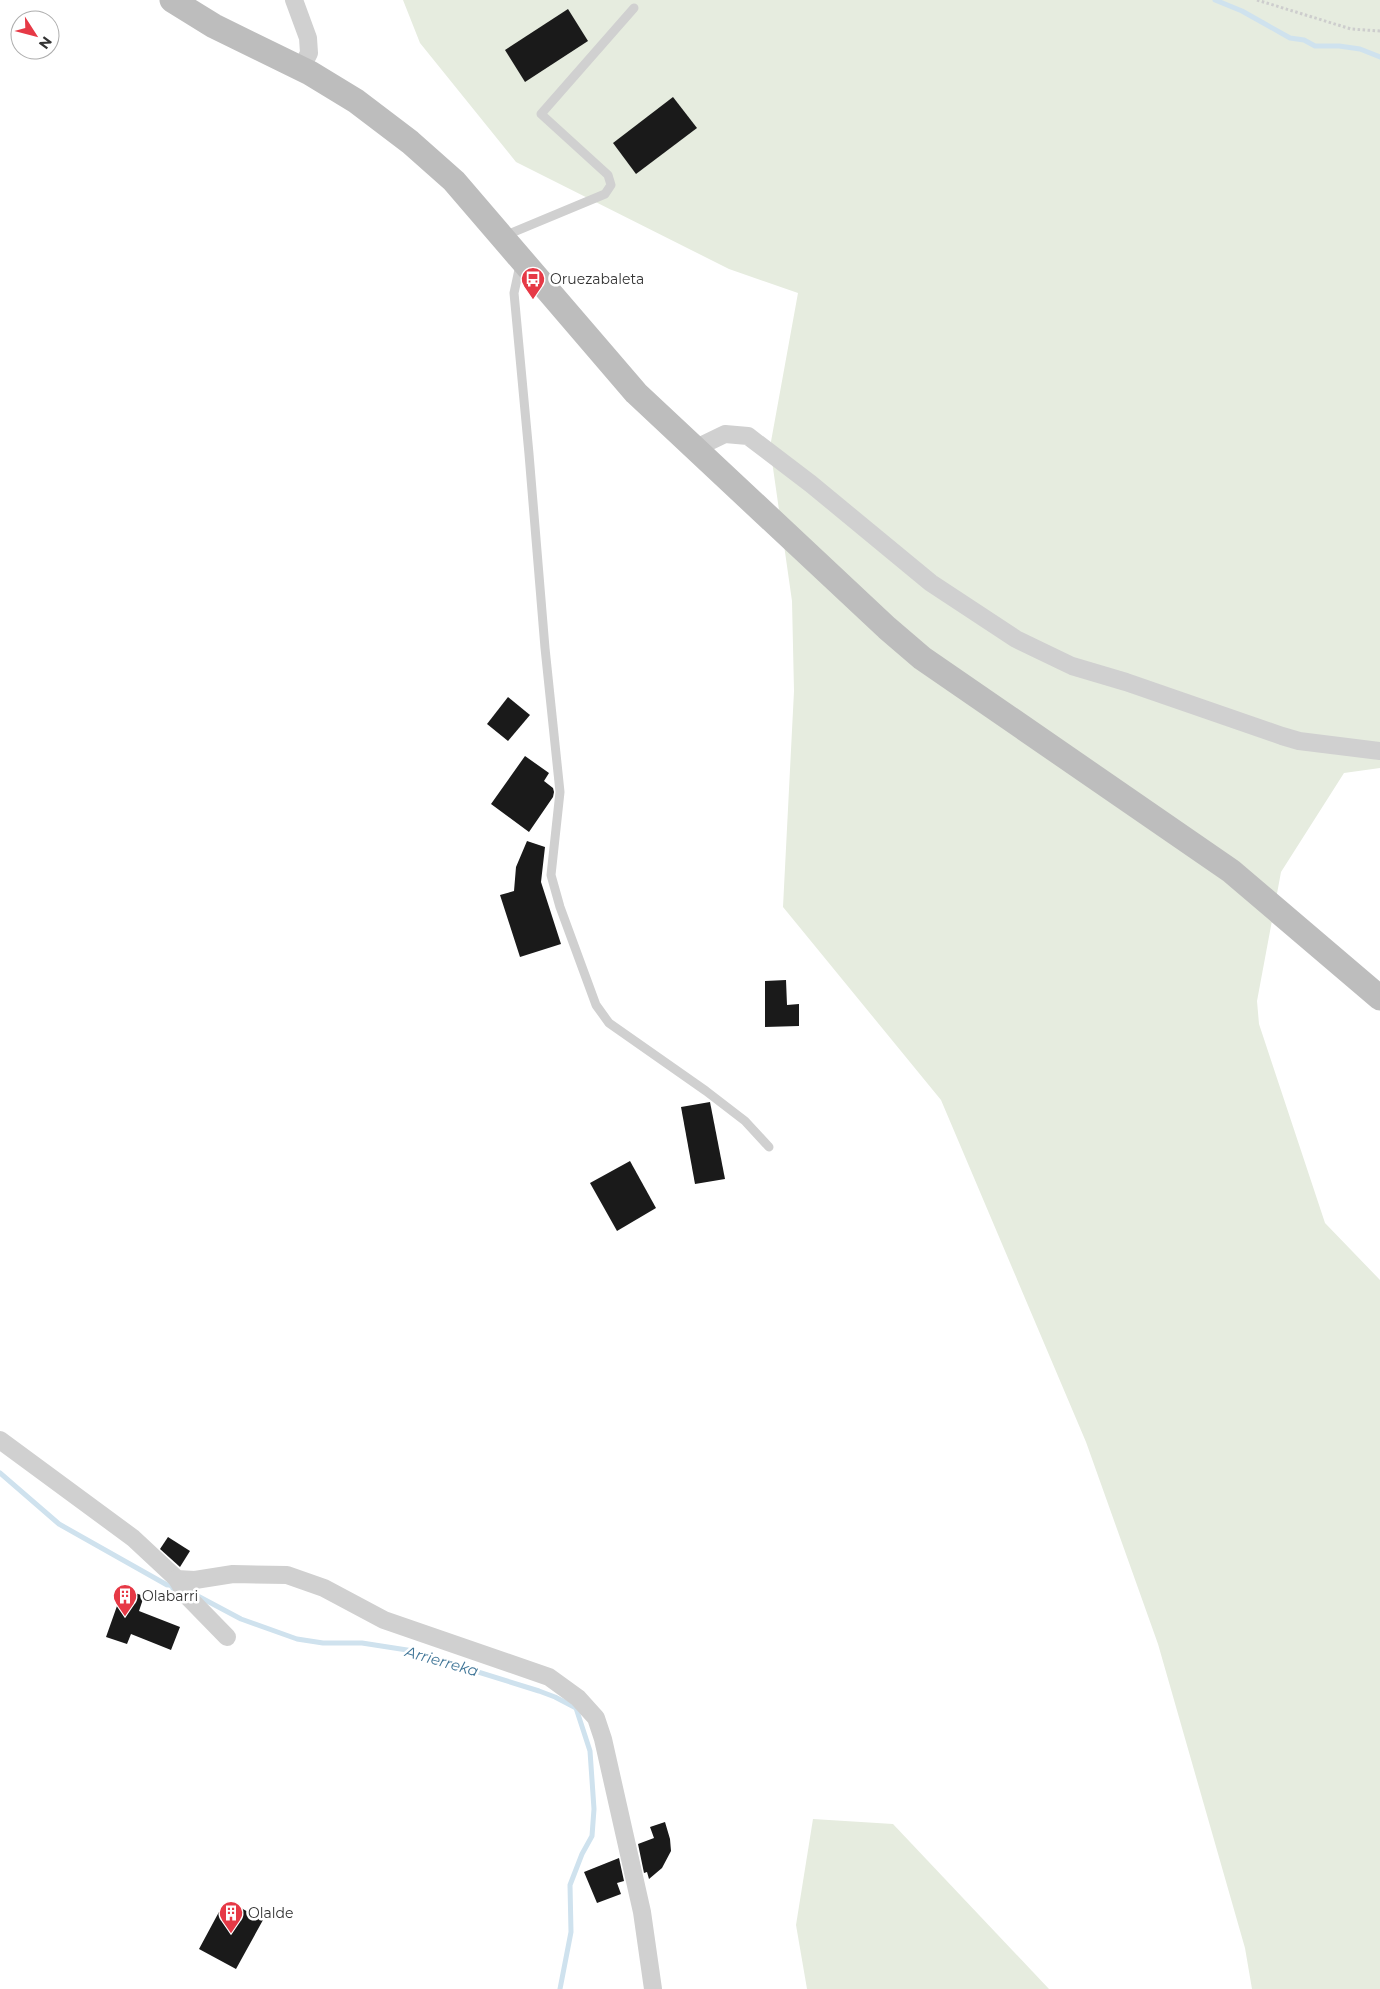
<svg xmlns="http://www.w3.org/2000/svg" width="1380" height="1989" font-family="Montserrat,sans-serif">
  <rect width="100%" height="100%" fill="#fff"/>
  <g fill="#e6ecdf">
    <polygon points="403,0 1380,0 1380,768 1344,773 1281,872 1257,1001 1259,1024 1325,1223 1380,1280 1380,1989 1252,1989 1245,1948 1158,1644 1086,1442 941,1100 783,907 794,691 792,601 770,447 798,293 729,269 516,162 420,43"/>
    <polygon points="813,1819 893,1824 1049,1989 807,1989 796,1925"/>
  </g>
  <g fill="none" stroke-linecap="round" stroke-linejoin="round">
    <g stroke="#cfe2ee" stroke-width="5">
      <polyline points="1215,0 1242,11 1290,38 1304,40 1315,46 1339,46 1360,49 1380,57"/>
      <polyline points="0,1473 59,1524 176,1590"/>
      <polyline points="194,1594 241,1619 297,1639 323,1643 362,1643 407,1650 539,1691 555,1697 576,1708 590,1751 594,1809 592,1836 582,1854 570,1885 571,1932 560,1989"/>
    </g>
  </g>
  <g fill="#1a1a1a">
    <polygon points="568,9 588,41 525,82 505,50"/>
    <polygon points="673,97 697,128 636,174 613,143"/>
    <polygon points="508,697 530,715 508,741 487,724"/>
    <polygon points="525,756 549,773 544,781 553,788 554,792 553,797 529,832 491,804"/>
    <polygon points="527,841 545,847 541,882 561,944 520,957 500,895 514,891 516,867"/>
    <polygon points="786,980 787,1005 799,1004 799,1026 765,1027 765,981"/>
    <polygon points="710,1102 725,1179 695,1184 681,1107"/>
    <polygon points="630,1161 656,1208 617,1231 590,1183"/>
    <polygon points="168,1537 190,1551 180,1567 160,1549"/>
    <polygon points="123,1589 144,1596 139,1611 180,1627 171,1650 131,1634 127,1644 106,1637"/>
    <polygon points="665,1822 670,1839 671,1851 662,1868 649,1879 647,1872 644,1873 638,1844 654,1838 650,1827"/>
    <polygon points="619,1858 624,1881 617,1883 621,1894 597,1903 584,1872"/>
    <polygon points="241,1908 263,1920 236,1969 199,1949 220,1910 235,1919"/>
  </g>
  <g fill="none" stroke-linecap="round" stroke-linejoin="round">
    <polyline stroke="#cdcdcd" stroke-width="3" stroke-dasharray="2.5 2.5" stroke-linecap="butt" points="1257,0 1351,29 1380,31"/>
    <g stroke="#d0d0d0" stroke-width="9">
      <polyline points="504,236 605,194 611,185 608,175 541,114 634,8"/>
      <polyline points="520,265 514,293 529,454 545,648 560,792 551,875 560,907 596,1005 609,1023 706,1091 745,1121 769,1147"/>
    </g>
    <g stroke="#d0d0d0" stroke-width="18">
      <polyline points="294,0 308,38 309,53 301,69"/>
      <polyline points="694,449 725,434 748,436 811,484 931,583 1016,639 1072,666 1126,682 1282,736 1299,741 1380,751"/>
      <polyline points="0,1440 133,1538 177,1579 195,1580 233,1574 287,1575 324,1588 384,1620 549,1677 578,1698 596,1718 603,1739 642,1912 653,1989"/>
      <polyline points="177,1579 186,1595 227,1637"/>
    </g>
    <polyline stroke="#bdbdbd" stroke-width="25" points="172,0 214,26 310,73 356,101 410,142 454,181 636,393 887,628 922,658 1231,871 1380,998"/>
  </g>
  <defs>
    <g id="bus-pin" transform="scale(1.25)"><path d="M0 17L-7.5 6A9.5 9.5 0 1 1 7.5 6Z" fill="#e63946" stroke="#fff"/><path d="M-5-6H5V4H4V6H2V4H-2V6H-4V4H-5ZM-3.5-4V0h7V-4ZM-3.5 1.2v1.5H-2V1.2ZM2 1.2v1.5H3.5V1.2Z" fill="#fff"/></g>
    <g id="building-pin" transform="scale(1.25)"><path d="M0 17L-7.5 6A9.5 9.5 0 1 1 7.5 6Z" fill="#e63946" stroke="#fff"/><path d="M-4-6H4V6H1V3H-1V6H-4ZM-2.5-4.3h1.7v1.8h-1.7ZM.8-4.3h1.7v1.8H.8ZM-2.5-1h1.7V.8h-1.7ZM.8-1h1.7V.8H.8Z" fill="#fff"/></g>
  </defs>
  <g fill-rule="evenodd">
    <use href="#bus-pin" x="533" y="279"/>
    <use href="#building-pin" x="125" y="1596"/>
    <use href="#building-pin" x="231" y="1913"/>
  </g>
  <g text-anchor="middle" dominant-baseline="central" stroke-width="5" stroke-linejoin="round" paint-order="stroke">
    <g font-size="14" fill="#333" stroke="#fff" text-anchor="start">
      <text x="550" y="279">Oruezabaleta</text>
      <text x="142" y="1596">Olabarri</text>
      <text x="248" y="1913">Olalde</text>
    </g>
    <g font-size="15" font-style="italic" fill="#3f7597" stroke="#fff">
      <text transform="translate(442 1661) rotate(16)">Arrierreka</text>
    </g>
  </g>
  <g transform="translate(35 35) rotate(126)"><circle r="24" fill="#ffffff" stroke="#adadad"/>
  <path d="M0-4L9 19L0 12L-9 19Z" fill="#e63946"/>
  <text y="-8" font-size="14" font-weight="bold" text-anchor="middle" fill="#333333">N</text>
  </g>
</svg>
